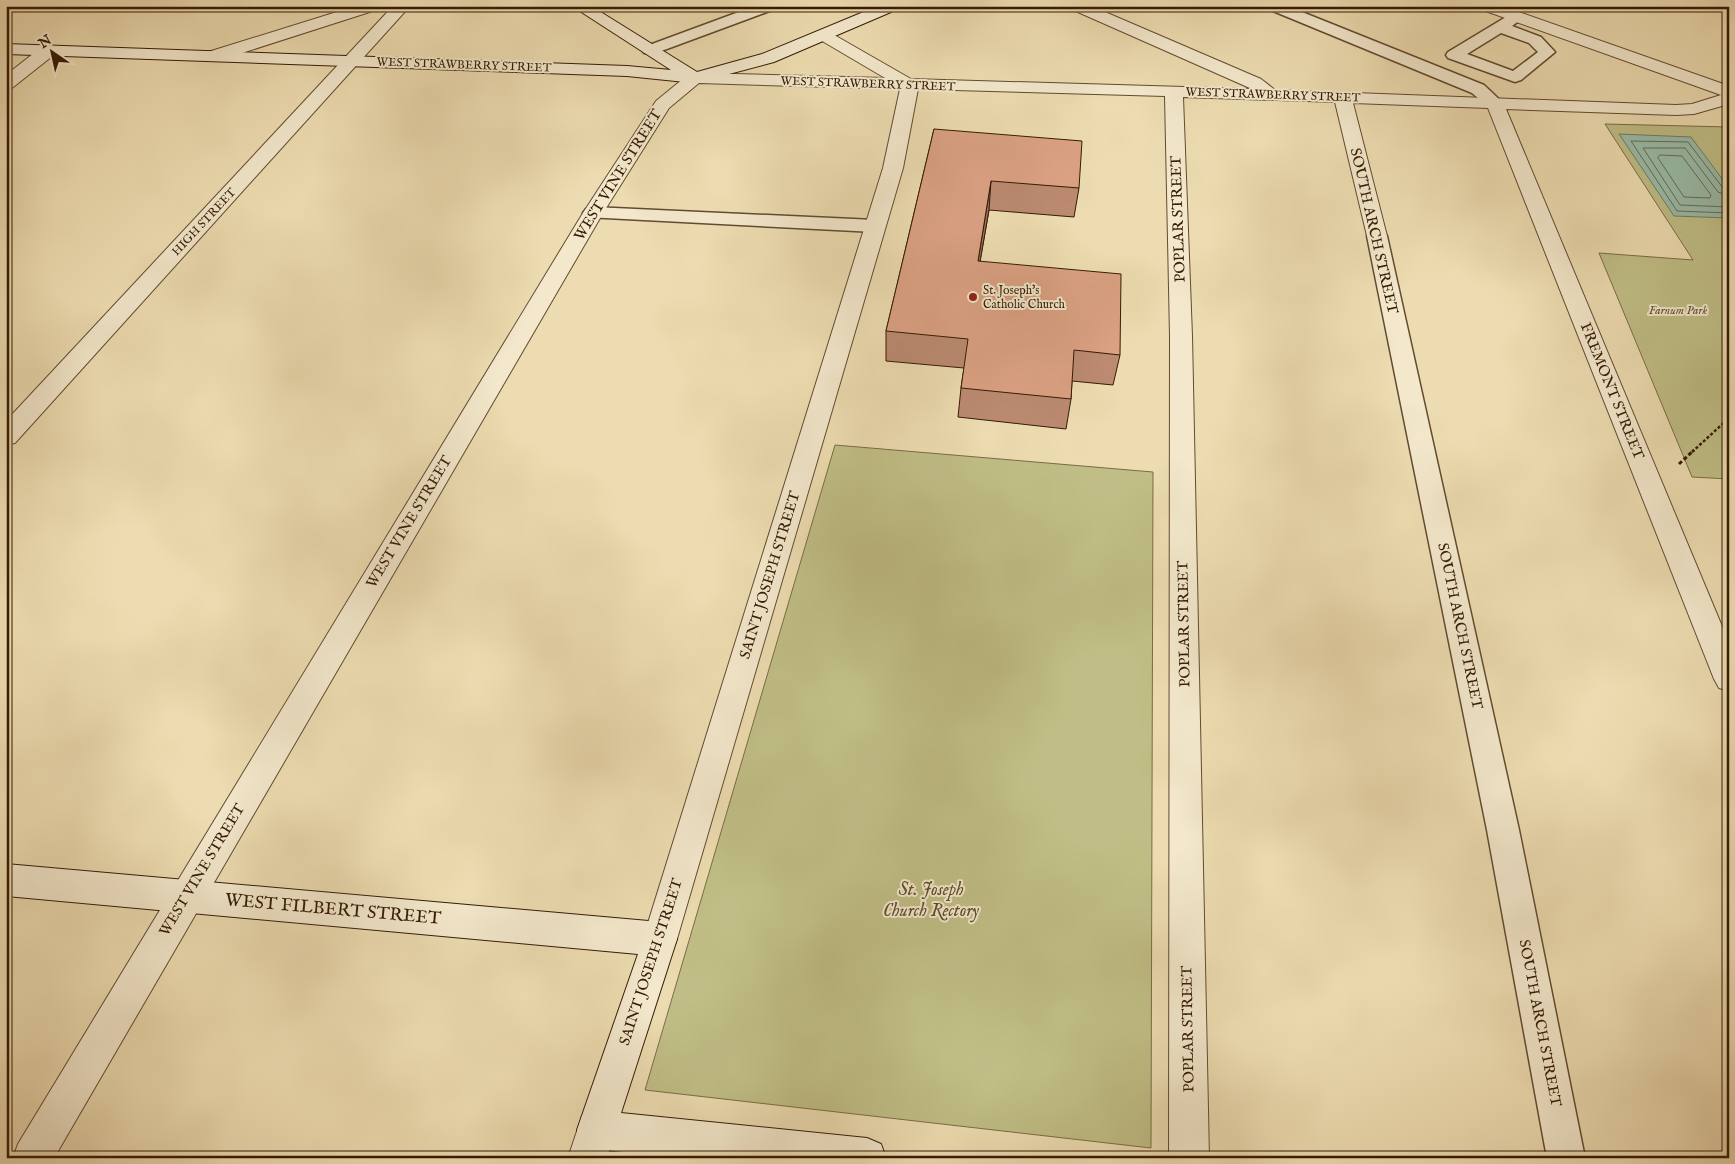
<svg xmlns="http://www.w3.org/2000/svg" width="1735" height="1164" font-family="'IM FELL English',serif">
  <rect width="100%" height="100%" fill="#eddcb1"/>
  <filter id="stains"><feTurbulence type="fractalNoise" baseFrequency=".004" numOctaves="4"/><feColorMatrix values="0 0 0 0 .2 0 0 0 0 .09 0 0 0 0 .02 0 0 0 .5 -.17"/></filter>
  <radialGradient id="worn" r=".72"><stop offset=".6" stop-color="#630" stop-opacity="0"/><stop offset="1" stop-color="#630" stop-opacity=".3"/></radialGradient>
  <g fill="#c0be86" stroke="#7a6c46">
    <polygon points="1605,124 1729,127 1729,479 1692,477 1599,253 1693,260"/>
    <polygon points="835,445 1153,472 1151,1148 645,1090"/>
  </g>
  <polygon fill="#99bcaa" stroke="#717c68" points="1619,134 1691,137 1729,188 1729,218 1674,216"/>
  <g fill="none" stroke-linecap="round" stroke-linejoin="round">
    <g stroke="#666c58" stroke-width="1">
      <polygon points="1660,155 1682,156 1711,195 1710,198 1684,197 1658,158"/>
      <polyline points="1729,190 1723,188 1688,142 1631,141 1677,211 1729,213"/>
      <polyline points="1729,196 1718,192 1685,148 1643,148 1680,205 1729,207"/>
    </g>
    <g stroke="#624b30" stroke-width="3">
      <g id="lane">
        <polygon points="755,6 777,6 775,9 656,53 644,53 642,50 644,47"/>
        <path d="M 1266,6 L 1287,6 L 1484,85 L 1503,103 L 1501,107 C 1488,110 1481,100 1472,93 L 1268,9 Z"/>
        <path d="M 1516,12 L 1521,14 L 1524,17 L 1512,26 L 1541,37 L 1555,52 L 1521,80 L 1515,82 L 1448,58 L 1446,55 L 1448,52 L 1511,14 ZM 1501,33 L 1529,43 L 1538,52 L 1513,71 L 1467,54 Z"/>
        <polygon points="593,207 875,220 882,222 885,226 882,230 875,232 586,217 583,213 586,209"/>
        <polygon points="1377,230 1384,232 1387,236 1519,830 1585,1158 1547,1158 1487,830 1367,236 1370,232"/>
      </g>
    </g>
    <g stroke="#624b30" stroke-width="2">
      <g id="street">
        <polygon points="356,6 381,6 379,9 220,60 208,60 206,56 208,52"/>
        <polygon points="393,6 410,6 15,443 6,445 6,421"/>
        <polygon points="1069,6 1091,6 1261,79 1275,90 1676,105 1692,104 1721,95 1480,9 1478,6 1502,6 1729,86 1729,104 1694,114 1676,115 1506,109 1729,643 1729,691 1719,688 1714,679 1488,108 1353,103 1387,236 1384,240 1377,242 1370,240 1367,236 1335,102 1183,97 1192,336 1209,1158 1169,1158 1170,336 1165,96 918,89 903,168 677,939 672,951 660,956 648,951 643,939 883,168 900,89 699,83 669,108 603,213 54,1158 13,1158 18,1144 583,213 656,101 689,74 695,73 885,78 817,38 815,35 817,32 829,32 911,79 1252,89 1071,9"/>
        <polygon points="49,45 55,46 57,50 55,54 12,88 6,89 6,75 43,46"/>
        <polygon points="596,1111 610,1116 615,1130 607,1158 568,1158 582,1116"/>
      </g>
    </g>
    <g stroke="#341b05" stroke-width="2">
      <g id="secondary">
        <polygon points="572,6 591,6 697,72 762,54 878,6 900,6 898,9 774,62 695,83 627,76 6,54 6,44 627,66 671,70"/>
        <polygon points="6,864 660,922 672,927 677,939 621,1113 867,1138 881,1144 886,1158 677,1158 596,1149 582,1144 577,1130 638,954 6,896"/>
      </g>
    </g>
    <polyline stroke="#341b05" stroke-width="2.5" stroke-dasharray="3 2" stroke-linecap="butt" points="1692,452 1729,418"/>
    <polyline stroke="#341b05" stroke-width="3" stroke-dasharray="4 2.5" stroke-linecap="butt" points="1679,464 1694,450"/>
    <use href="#lane" fill="#f3e8cc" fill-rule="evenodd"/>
    <use href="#street" fill="#f3e8cc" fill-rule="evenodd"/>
    <use href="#secondary" fill="#f3e8cc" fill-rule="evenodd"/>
  </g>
  <polygon fill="#bb8a71" stroke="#341b05" points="934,129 1079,188 1074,217 989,210 980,261 1120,355 1113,385 1072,381 1071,399 1066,429 958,417 961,388 964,368 886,361 886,331"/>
  <polygon fill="#99715c" stroke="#341b05" points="991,181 989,210 975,291 978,261"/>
  <polygon fill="#daa183" stroke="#341b05" points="934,129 1082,141 1079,188 991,181 978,261 1121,274 1120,355 1074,350 1071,399 961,388 968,339 886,331"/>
  <circle fill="#8f2418" stroke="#f3e8cc" stroke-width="2" cx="973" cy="297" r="5"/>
  <g text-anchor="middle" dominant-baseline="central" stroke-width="4" stroke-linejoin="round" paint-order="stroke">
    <g font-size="12" fill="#341b05" stroke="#f3e8cc">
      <text transform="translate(464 65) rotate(2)">WEST STRAWBERRY STREET</text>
      <text transform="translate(868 84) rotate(2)">WEST STRAWBERRY STREET</text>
      <text transform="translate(1273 95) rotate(2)">WEST STRAWBERRY STREET</text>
      <text transform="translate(204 222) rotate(-47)">HIGH STREET</text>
    </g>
    <g font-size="12" fill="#341b05" stroke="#f3e8cc" text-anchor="start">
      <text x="983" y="290">St. Joseph's<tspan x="983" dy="14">Catholic Church</tspan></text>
    </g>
    <g font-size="12" font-style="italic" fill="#5e4c2c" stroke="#f3e8cc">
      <text x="1678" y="310">Farnum Park</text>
    </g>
    <g font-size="15" fill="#341b05" stroke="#f3e8cc">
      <text transform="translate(618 175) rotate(-58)">WEST VINE STREET</text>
      <text transform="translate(1178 219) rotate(-92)">POPLAR STREET</text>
      <text transform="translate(1374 231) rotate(77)">SOUTH ARCH STREET</text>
      <text transform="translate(1612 391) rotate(68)">FREMONT STREET</text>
      <text transform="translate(409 522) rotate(-59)">WEST VINE STREET</text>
      <text transform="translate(770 575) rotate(-73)">SAINT JOSEPH STREET</text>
      <text transform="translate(1184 624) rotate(-91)">POPLAR STREET</text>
      <text transform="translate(1460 626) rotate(78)">SOUTH ARCH STREET</text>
      <text transform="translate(202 870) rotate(-59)">WEST VINE STREET</text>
      <text transform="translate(651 962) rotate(-72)">SAINT JOSEPH STREET</text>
      <text transform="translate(1540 1023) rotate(79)">SOUTH ARCH STREET</text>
      <text transform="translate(1188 1029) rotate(-91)">POPLAR STREET</text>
    </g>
    <g font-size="18" font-style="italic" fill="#5e4c2c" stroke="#f3e8cc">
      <text x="931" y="890">St. Joseph<tspan x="931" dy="21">Church Rectory</tspan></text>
    </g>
    <g font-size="18" fill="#341b05" stroke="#f3e8cc">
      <text transform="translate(333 910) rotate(5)">WEST FILBERT STREET</text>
    </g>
  </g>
  <rect width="1735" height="1164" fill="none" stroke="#eddcb1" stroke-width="25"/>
  <rect x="8" y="8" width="1720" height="1149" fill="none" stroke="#341b05" stroke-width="2.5"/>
  <rect x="12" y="12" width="1710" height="1139" fill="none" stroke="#341b05"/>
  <g transform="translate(52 52) rotate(326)" stroke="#f3e8cc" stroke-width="4" paint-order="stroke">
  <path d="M0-4L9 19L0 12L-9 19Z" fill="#341b05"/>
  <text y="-8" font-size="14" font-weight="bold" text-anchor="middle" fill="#341b05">N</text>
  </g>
  <rect width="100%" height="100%" filter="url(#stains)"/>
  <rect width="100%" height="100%" fill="url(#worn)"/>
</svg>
